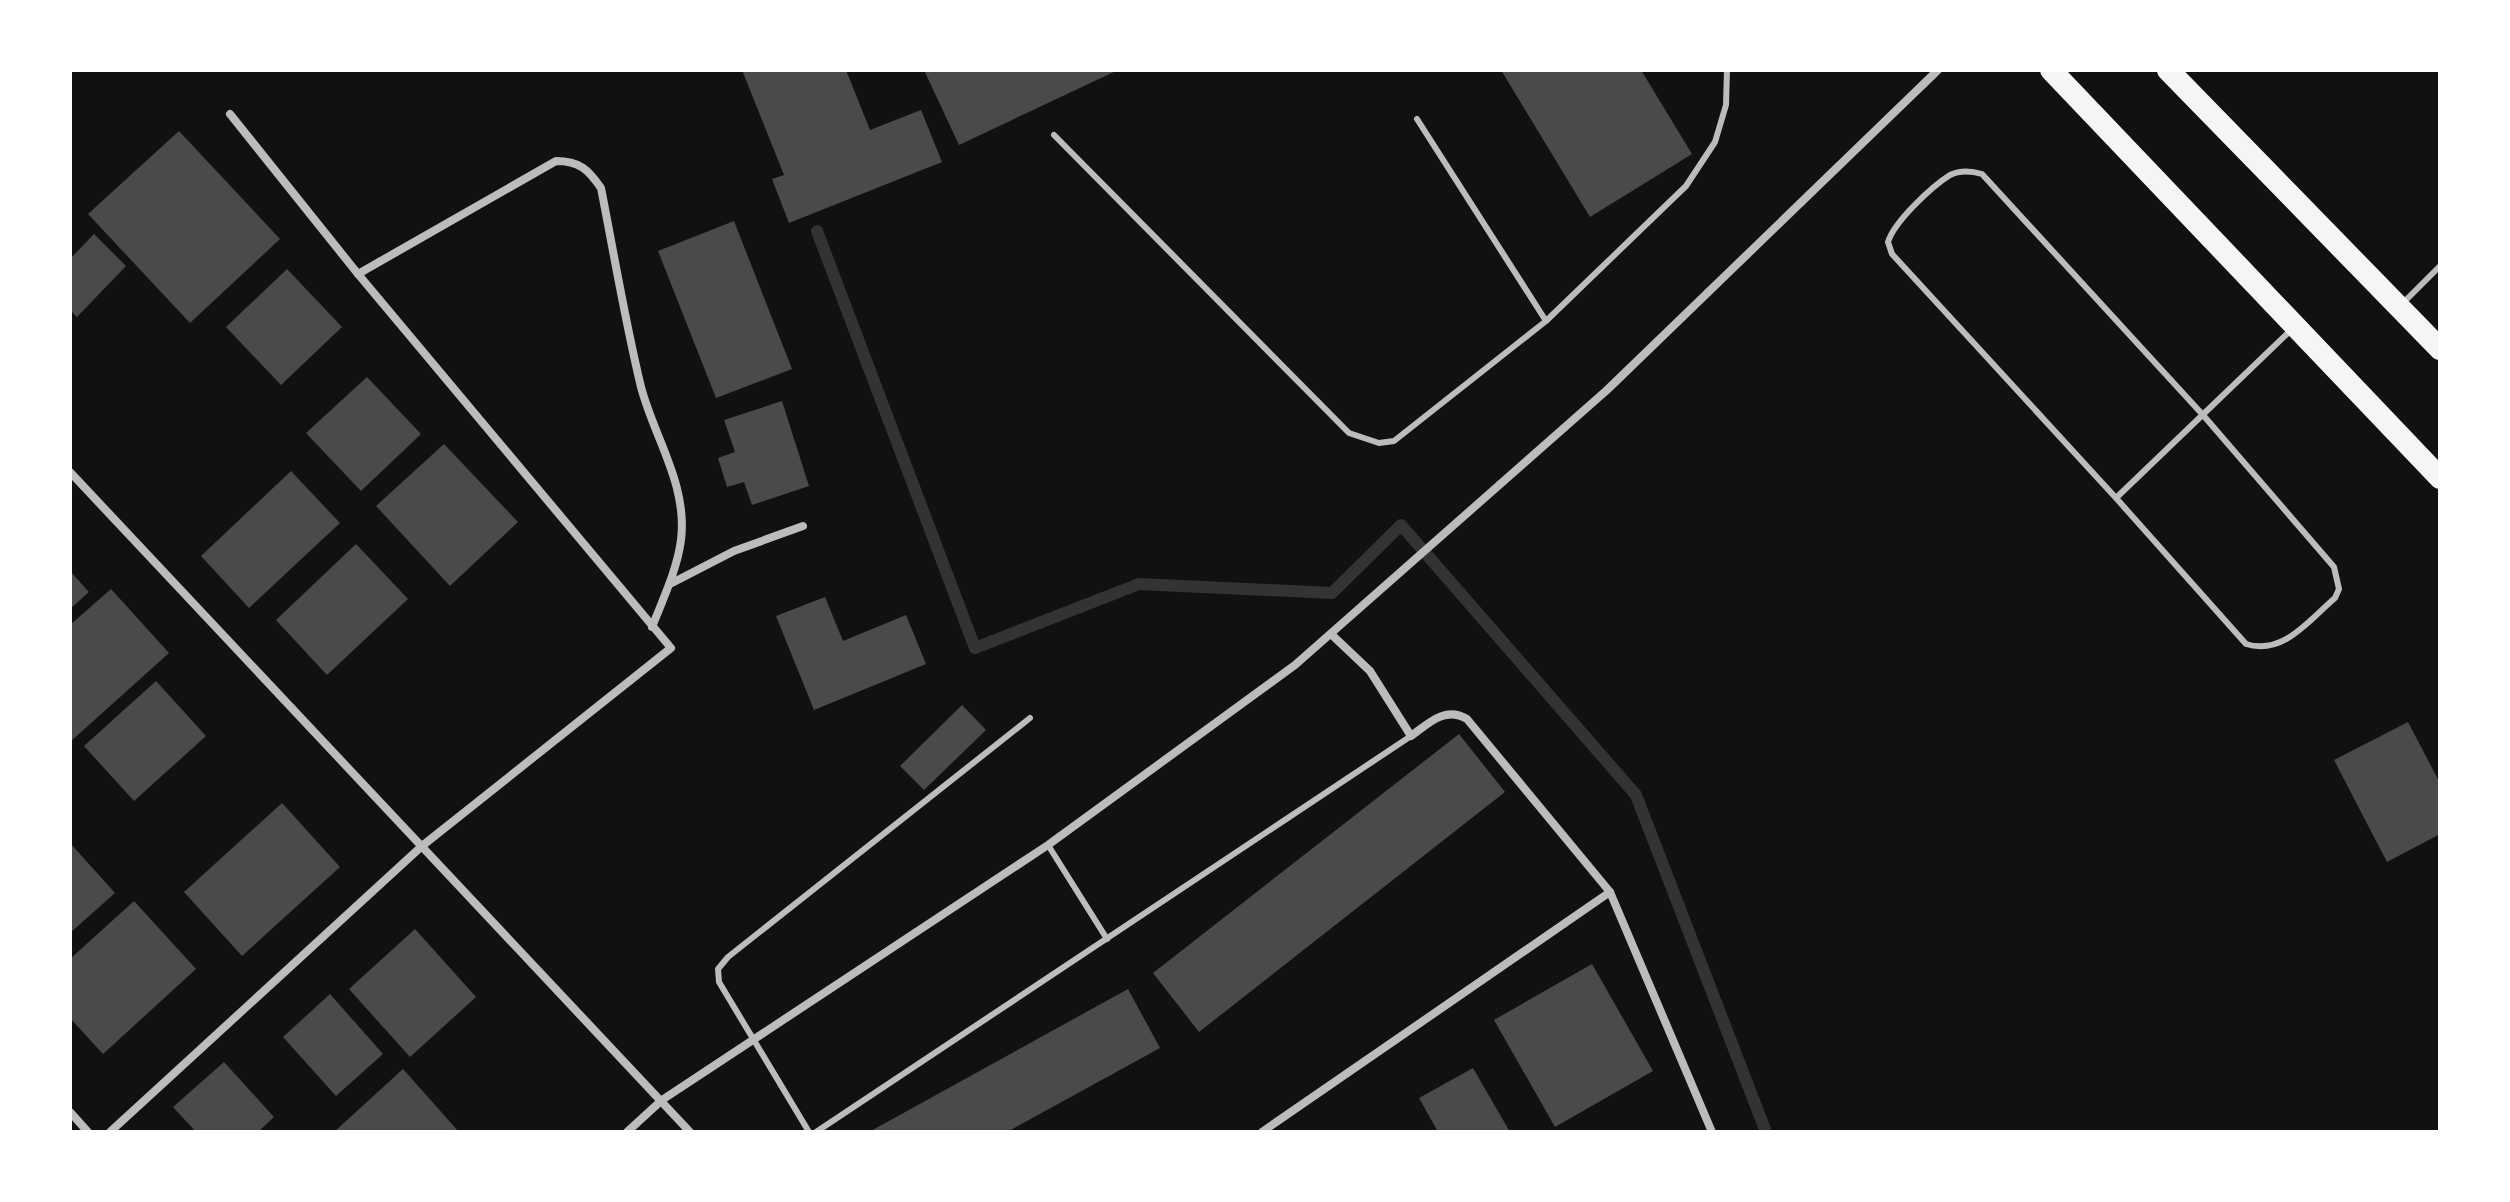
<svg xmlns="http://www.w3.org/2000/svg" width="2510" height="1202" font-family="Georgia,serif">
  <rect width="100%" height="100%" fill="#111"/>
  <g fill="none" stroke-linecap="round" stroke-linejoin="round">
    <polyline stroke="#333" stroke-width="12" points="817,231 975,648 1139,584 1332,593 1401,525 1636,795 1766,1132"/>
  </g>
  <g fill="#4a4a4a">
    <polygon points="742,70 846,70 870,130 921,110 942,162 789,223 772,179 784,175"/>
    <polygon points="924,70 1118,70 959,145"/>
    <polygon points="1501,70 1641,70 1692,154 1590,217"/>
    <polygon points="179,131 280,239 190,323 88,214"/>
    <polygon points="734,221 792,369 716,398 658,251"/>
    <polygon points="94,234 126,266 77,317 70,310 70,259"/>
    <polygon points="287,269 342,327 281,385 226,327"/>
    <polygon points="367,377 421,434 361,491 306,433"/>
    <polygon points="782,401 809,486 752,505 744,482 727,487 718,458 735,452 724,420"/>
    <polygon points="444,444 518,522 450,586 376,506"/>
    <polygon points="291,471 340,523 249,608 201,556"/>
    <polygon points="356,544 408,599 327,675 276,620"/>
    <polygon points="70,571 89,592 70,609"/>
    <polygon points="111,589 169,653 70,742 70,625"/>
    <polygon points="825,597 843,641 906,615 926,664 814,710 776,616"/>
    <polygon points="156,681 206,736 134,801 84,746"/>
    <polygon points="962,705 986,730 924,790 900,766"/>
    <polygon points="2408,722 2440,783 2440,834 2387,862 2334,760"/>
    <polygon points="1459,734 1505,792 1199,1032 1153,973"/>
    <polygon points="282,803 340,867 242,956 184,892"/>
    <polygon points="70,843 115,893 70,933"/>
    <polygon points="134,901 196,969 103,1054 70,1018 70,959"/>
    <polygon points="415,929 476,997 410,1057 349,989"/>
    <polygon points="1592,964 1653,1071 1555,1127 1494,1020"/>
    <polygon points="1128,989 1160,1048 1007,1132 869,1132"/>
    <polygon points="330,994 383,1054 336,1096 283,1037"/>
    <polygon points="224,1062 274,1117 258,1132 196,1132 173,1107"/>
    <polygon points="1473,1068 1510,1132 1438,1132 1419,1098"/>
    <polygon points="403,1069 459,1132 334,1132"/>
  </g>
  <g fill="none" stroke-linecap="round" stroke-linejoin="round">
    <g stroke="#bcbcbc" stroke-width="6">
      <polyline points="1417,119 1546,321"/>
      <polyline points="1054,135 1349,433 1379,443 1394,441 1546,321 1686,186 1715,142 1726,105 1727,70"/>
      <polyline points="2402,304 2440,266"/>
      <path d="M 2116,498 L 2246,644 C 2283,656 2309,620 2335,598 L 2339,589 L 2334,567 L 2203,415 L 1982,174 C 1972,171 1960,170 1950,175 C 1931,187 1894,222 1888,242 L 1892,254 L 2116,498 C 2175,442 2233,385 2292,329"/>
      <polyline points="1048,845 1107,939"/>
      <polyline points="809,1132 719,982 718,969 728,957 1030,718"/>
      <polyline points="816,1132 1411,736"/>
    </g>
    <g stroke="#bcbcbc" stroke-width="8">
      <path d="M 358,274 L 556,161 C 579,161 588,169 601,188 C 614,254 625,321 641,387 C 654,437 688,485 681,540 C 677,570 663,599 652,627"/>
      <polyline points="70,472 690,1132"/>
      <polyline points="670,584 734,551 803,526"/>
      <path d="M 1332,635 L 1370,671 L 1411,736 C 1429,723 1445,706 1467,719 L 1610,892 L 1712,1132"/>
      <polyline points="70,1112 88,1132"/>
      <polyline points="110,1132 422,846 671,648 358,274 230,114"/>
      <polyline points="627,1132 662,1100 1048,845 1295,665 1607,390 1938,70"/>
      <polyline points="1262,1132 1610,892"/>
    </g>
    <g stroke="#f5f5f5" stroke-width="22">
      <polyline points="2051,70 2440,478"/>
      <polyline points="2168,70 2440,349"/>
    </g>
  </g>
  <rect width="2510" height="1202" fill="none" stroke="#ffffff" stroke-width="144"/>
</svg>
